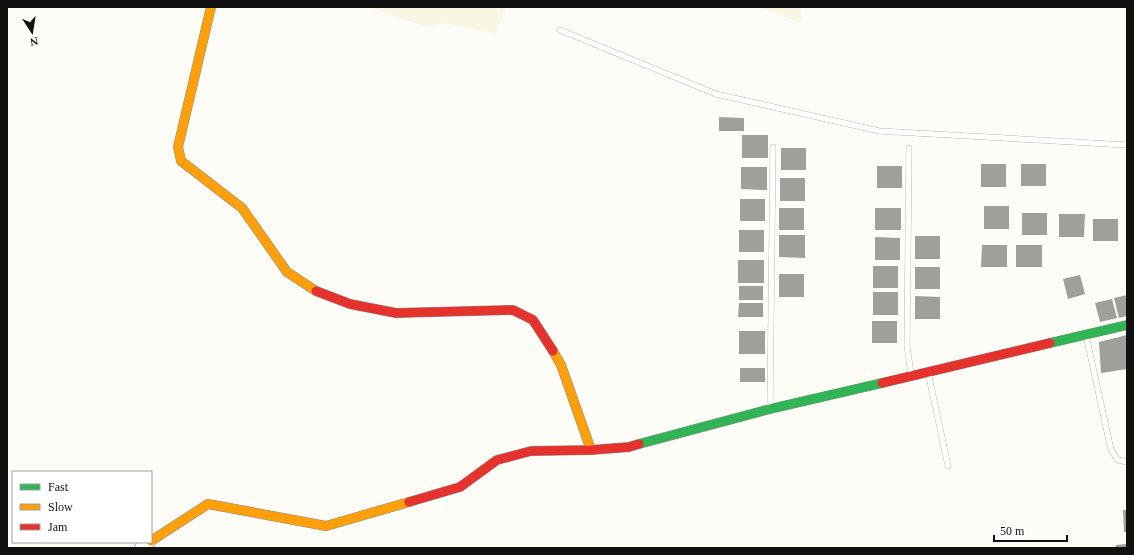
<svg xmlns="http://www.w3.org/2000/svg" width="1134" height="555" font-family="Georgia,serif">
  <rect width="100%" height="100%" fill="#fdfcf7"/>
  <g fill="#f9f7e4">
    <polygon points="369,7 506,7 496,33 441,23 426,27"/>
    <polygon points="760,7 801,7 801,23"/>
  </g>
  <g fill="#a19f9c">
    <polygon points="719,117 744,118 744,131 719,131"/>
    <rect x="742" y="135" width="26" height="23"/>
    <rect x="781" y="148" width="25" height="22"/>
    <rect x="981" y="164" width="25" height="23"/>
    <rect x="1021" y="164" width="25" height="22"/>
    <rect x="877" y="166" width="25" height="22"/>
    <polygon points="741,167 767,167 767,190 741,189"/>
    <rect x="780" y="178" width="25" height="23"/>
    <rect x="740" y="199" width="25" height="22"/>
    <rect x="984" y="206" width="25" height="23"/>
    <rect x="779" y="208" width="25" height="22"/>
    <rect x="875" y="208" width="26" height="22"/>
    <rect x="1022" y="213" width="25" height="22"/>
    <polygon points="1059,214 1085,214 1084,237 1059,237"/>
    <rect x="1093" y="219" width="25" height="22"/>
    <rect x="739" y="230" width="25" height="22"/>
    <polygon points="779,235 805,235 805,258 779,257"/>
    <rect x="915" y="236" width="25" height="23"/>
    <polygon points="875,237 900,238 900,260 875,260"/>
    <polygon points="982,245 1007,245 1007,267 981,267"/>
    <rect x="1016" y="245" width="26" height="22"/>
    <rect x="738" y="260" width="26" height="23"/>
    <rect x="873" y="266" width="25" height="22"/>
    <rect x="915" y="267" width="25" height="22"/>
    <rect x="779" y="274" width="25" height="23"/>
    <polygon points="1080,275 1085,294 1068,299 1063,279"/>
    <rect x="739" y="286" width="24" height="14"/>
    <rect x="873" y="292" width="25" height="23"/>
    <polygon points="1127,295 1127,316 1119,318 1114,298"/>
    <polygon points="915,296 940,297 940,319 915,319"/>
    <polygon points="1112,299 1117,318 1100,322 1095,303"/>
    <polygon points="739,303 763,303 763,317 738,317"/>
    <rect x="872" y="321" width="25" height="22"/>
    <rect x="739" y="331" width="26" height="23"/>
    <polygon points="1127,335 1127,369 1101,373 1099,342"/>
    <rect x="740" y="368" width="25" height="14"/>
    <polygon points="1123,510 1127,510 1127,532 1124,532"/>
    <polygon points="1127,544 1127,548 1116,548 1116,545"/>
  </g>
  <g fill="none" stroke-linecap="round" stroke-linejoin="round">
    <g stroke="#979795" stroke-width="6">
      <g id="lane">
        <polyline points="560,30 716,94 879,131 1127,145"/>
        <polyline points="909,148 907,346 911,374"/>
        <polyline points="1086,335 1111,450 1118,460 1127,462"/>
        <polyline points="928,372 948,466"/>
        <polyline points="770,407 773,147"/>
      </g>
    </g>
    <g stroke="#979795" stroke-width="12">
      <polyline id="street" points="140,548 150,542"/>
    </g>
    <g stroke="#8e8d8b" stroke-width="10">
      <g id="fast">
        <polyline points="1050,343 1127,325"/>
        <polyline points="639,444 770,409 882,383"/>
      </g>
    </g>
    <g stroke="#8e8d8b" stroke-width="10">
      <g id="slow">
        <polyline points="211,7 178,147 181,161 242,208 287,272 316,291"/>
        <polyline points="553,351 561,365 591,450"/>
        <polyline points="151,541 208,504 326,526 409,502"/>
      </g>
    </g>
    <g stroke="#8e8d8b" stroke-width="10">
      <g id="jam">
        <polyline points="316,291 350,304 396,313 513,310 533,320 553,351"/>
        <polyline points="882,383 1050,343"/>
        <polyline points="409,502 460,487 497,460 531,451 591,450 629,447 639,444"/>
      </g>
    </g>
    <use href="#lane" stroke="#fffffe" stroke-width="5.5"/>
    <use href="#street" stroke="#fffffe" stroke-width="11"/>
    <use href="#fast" stroke="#30b455" stroke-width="9"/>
    <use href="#slow" stroke="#ff9f0a" stroke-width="9"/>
    <use href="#jam" stroke="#e5322d" stroke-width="9"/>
  </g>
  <rect width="1134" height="555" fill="none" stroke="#111111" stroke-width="16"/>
  <rect x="12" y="471" width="140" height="72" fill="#ffffff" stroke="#a0a0a0"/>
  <rect x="20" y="484" width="20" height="6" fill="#30b455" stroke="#a0a0a0"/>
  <text x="48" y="491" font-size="12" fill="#111111">Fast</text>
  <rect x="20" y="504" width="20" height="6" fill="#ff9f0a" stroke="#a0a0a0"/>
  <text x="48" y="511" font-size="12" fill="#111111">Slow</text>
  <rect x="20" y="524" width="20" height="6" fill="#e5322d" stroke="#a0a0a0"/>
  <text x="48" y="531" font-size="12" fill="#111111">Jam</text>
  <g transform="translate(32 32) rotate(168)" stroke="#ffffff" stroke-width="3" paint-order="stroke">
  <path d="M0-3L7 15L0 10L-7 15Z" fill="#111111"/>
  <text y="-6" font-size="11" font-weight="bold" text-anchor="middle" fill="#111111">N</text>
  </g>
  <path d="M994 535v6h73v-6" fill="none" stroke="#111111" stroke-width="2"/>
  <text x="1000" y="535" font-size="12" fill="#111111" stroke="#ffffff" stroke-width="3" paint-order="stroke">50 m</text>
</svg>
